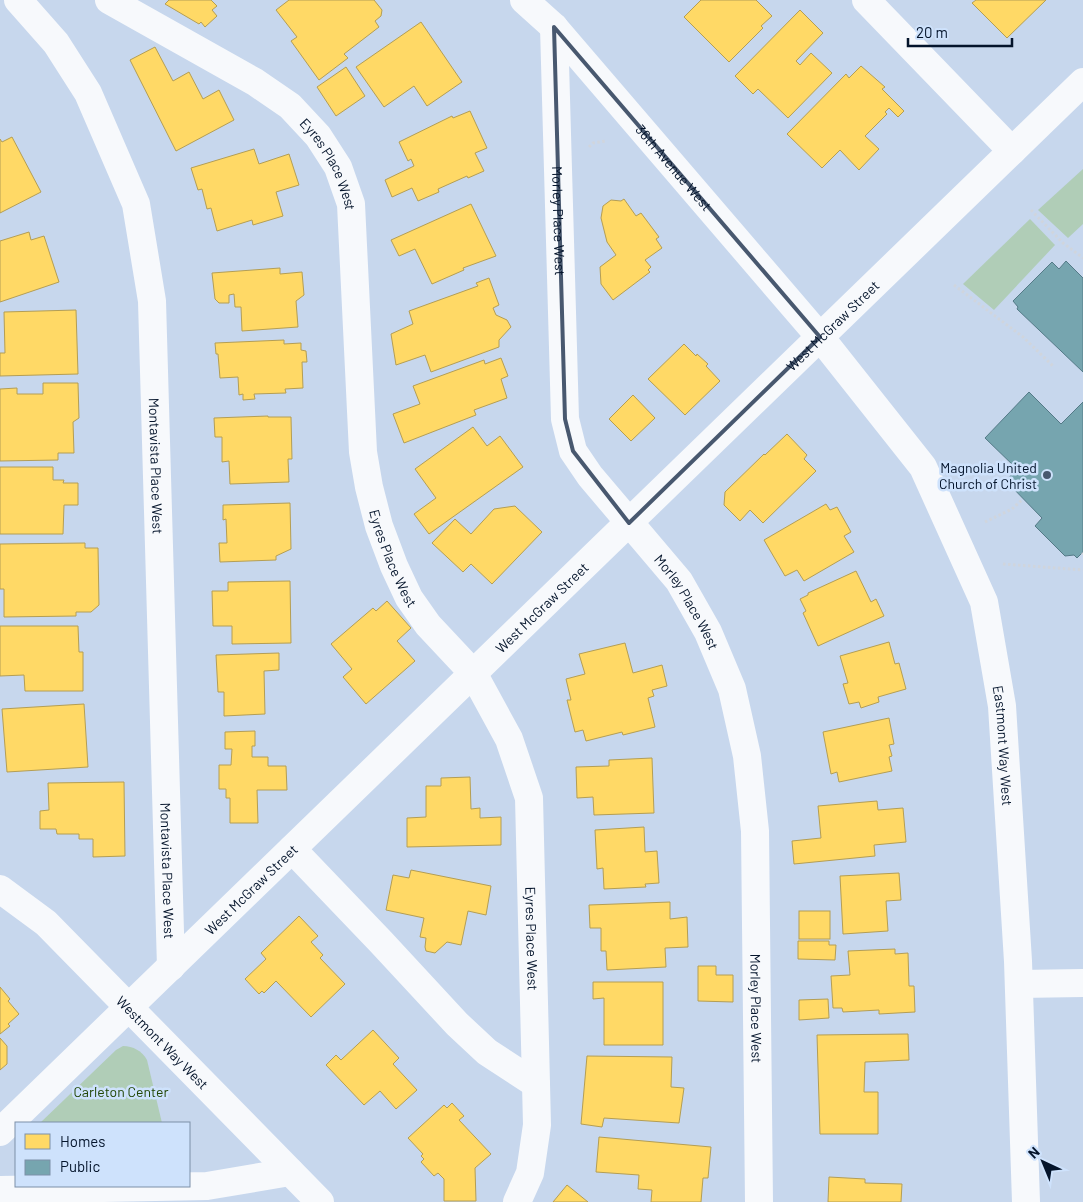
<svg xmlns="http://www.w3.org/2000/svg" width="1083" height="1202" font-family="Barlow,sans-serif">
  <rect width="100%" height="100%" fill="#c7d7ed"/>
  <g fill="#b0cdb7">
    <polygon points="1083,169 1083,224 1068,238 1038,210"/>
    <polygon points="1030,219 1055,245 994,310 963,284"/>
    <path d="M 123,1046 C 133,1046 142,1051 147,1060 L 162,1123 L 40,1123 L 116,1050 Z"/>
  </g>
  <g fill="#ffd966" stroke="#b49e54">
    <polygon points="169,0 211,0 217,6 212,10 217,16 205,27 201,22 199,24 165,4"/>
    <polygon points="289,0 374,0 382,10 381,16 375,21 379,27 344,54 348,58 319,80 291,41 297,37 276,10"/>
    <polygon points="701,0 756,0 772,16 761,26 763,28 729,62 684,17"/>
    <polygon points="976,0 1046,0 1007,38 972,3"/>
    <polygon points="800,10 823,33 796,61 800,65 811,53 832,73 788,118 758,89 753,94 735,76"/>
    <polygon points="421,22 462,82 427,106 414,86 384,107 356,67"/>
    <polygon points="155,47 173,81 189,72 203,99 219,90 234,120 176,151 130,60"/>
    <polygon points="861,66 885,87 882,89 904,111 898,117 889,108 885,112 887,114 865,136 879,149 859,170 840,150 822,168 787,134 846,74 849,78"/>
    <polygon points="346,67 365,96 336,116 317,87"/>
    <polygon points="470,111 487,148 475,153 484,171 468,178 467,176 438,189 439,192 418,201 412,188 392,197 385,180 414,166 411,159 408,161 399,142 452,116 453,118"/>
    <polygon points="12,137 41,192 0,213 0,139 2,142"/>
    <polygon points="254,149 259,164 289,154 299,185 276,192 283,216 253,225 252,220 217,231 211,208 207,209 202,189 198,190 191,168"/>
    <polygon points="624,199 636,216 641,213 659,237 656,239 662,248 645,260 651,267 648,270 650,272 613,300 601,284 600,267 616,255 607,242 601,218 603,206 611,200 621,201"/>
    <polygon points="471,204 496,256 463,268 464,270 432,284 415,249 399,256 391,240"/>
    <polygon points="29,232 31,240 44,236 59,282 0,302 0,241"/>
    <polygon points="280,268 280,274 302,272 304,295 296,301 298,327 242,331 241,307 235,307 234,294 229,295 229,303 219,303 215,299 212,273"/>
    <polygon points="489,278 499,305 493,308 496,315 507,320 511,327 499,340 499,347 431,372 425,355 396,365 391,334 413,324 409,311 478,286 476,283"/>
    <polygon points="76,310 78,374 0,376 0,353 5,353 4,312"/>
    <polygon points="284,340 284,344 301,343 301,350 306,351 307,362 302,362 303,388 285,389 286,393 254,394 255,399 243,400 243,394 239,395 238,377 220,378 218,354 216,354 215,343"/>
    <polygon points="684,344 696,356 697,354 708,364 706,366 720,381 685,415 648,379"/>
    <polygon points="501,358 508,376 501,379 507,398 474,410 476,415 404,443 393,414 420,404 413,386 484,360 485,364"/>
    <polygon points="43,383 78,383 79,418 73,422 74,453 58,453 58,460 0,461 0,389 17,388 17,394 43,394"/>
    <polygon points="633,395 655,418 631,441 609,419"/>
    <polygon points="268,416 268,417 291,417 292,459 288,459 289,482 230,484 229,461 222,462 222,437 215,437 214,418"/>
    <polygon points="473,427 487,446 500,436 523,467 429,534 414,514 436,498 415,469"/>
    <polygon points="787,434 807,455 804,459 816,471 763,523 750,510 740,521 724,505 725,492 764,454 765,455"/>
    <polygon points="0,467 53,467 53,480 64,480 63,483 78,483 78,505 64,505 63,534 0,534"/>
    <polygon points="290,503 291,549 276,556 276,560 220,562 219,543 227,543 226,519 223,520 223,505"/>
    <polygon points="826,504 830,510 837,507 851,532 844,536 854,552 804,581 797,570 785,576 764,540"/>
    <polygon points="515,506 542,532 492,584 471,564 463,572 432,543 455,519 471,534 494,509"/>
    <polygon points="85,543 85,548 98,548 99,605 91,612 76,612 76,616 4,617 4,589 0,589 0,544"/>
    <polygon points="856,571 871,602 876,599 884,616 818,646 803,613 806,611 800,599 808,595 808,593"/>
    <polygon points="290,581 291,643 232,644 232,626 213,626 212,591 228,591 228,582"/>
    <polygon points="387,601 411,628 397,641 415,661 366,704 343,677 352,669 331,644 373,608 376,611"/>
    <polygon points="0,626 78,626 79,652 83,652 83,691 25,691 24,675 0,676"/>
    <polygon points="889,642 895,664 899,663 906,689 878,697 879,702 861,708 859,702 849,704 843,684 848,683 840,656"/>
    <polygon points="625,643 633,673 662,665 667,686 652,690 654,696 648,698 655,727 623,735 622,732 586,741 583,730 575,732 567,700 571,700 566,679 585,674 579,654"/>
    <polygon points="279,653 279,670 264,671 265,714 224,716 224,692 218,692 216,655"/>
    <polygon points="84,704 88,767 7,772 2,709"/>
    <polygon points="889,718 894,744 889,745 892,756 889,757 892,771 839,782 837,772 831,774 823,732"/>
    <polygon points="255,731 255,746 252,746 252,757 268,757 268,766 286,766 287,790 257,790 258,823 230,823 230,798 226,798 226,789 219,789 219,765 231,765 232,749 225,749 225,732"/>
    <polygon points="652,758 654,813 594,815 593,797 577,798 576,767 609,766 609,760"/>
    <polygon points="470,777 471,809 480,808 480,818 501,817 501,845 407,847 407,818 426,817 426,786 441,786 441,778"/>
    <polygon points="124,782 125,856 93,857 93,839 79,839 79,834 57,834 56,829 40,829 40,811 49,810 48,783"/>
    <polygon points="877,801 878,810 903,808 906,842 874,845 875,856 794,864 792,841 821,838 818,806"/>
    <polygon points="644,827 645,852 657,851 659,883 645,884 646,887 604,889 603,868 597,869 595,830"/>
    <polygon points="411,870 491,886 486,915 468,911 461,945 447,942 435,953 426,951 425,947 426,938 420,937 424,918 386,910 393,875 409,878"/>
    <polygon points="899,873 901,900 886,901 888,931 843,934 840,876"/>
    <polygon points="670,902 670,919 687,917 688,947 665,948 666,967 607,970 606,951 601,951 601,928 590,928 589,905"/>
    <rect x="799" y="911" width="31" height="28"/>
    <polygon points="299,916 318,936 311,942 323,955 320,958 345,984 311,1017 276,981 264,993 262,991 259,994 245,979 266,959 261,953"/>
    <polygon points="798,941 829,941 829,945 836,945 835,960 798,959"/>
    <polygon points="895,949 895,954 908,953 909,986 914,986 915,1012 879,1014 879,1010 843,1012 842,1008 833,1008 831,976 850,975 848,951"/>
    <polygon points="698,966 716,966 716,975 733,975 733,1002 698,1001"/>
    <polygon points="593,982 663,982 663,1045 604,1045 604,998 593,999"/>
    <polygon points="0,987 10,999 8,1001 19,1014 8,1024 10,1026 0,1034"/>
    <polygon points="828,999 829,1018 799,1020 799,1000"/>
    <polygon points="373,1030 399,1058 393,1064 417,1090 396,1109 380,1091 364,1105 326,1065 336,1055 341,1060"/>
    <polygon points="908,1034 909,1060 865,1062 864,1092 878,1092 878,1134 820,1134 817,1035"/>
    <polygon points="0,1038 7,1046 7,1064 0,1070"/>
    <polygon points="587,1056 672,1057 671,1087 684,1088 679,1123 604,1118 602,1127 581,1124"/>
    <polygon points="452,1103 464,1116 459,1120 491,1154 475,1168 476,1201 444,1201 444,1179 438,1173 434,1176 421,1162 424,1159 421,1156 423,1154 408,1138 444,1105 447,1108"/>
    <polygon points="599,1137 711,1147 708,1178 703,1178 701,1202 651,1202 652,1190 638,1189 639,1175 596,1172"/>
    <polygon points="829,1177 865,1179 865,1183 902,1184 901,1202 828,1202"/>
    <polygon points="567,1185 588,1202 553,1202"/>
  </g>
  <g fill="#76a5af" stroke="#547a87">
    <polygon points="1066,261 1083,278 1083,372 1017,309 1018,307 1013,301 1052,262 1059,269"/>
    <polygon points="1029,392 1061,424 1083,402 1083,552 1077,558 1074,555 1065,556 1035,526 1042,518 1006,481 1017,469 985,438"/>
  </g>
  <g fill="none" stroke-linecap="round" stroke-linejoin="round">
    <g stroke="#d0d5dd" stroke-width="3" stroke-dasharray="2.5 2.5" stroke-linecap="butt">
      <polyline points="589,147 593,143 606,141"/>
      <polyline points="1031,210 1063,243 1083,258"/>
      <polyline points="954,285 1023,337 1053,366"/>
      <polyline points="985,522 1012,509 1023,499"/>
      <polyline points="1082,553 1083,554"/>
      <polyline points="1003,564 1083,570"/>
    </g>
    <g stroke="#f7f9fc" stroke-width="28">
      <path id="s1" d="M 18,0 L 56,43 L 88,93 L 136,204 L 152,301 L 171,967"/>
      <path id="s2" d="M 109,0 L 255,82 L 290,106 L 318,136 L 338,167 L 351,204 L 363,452 L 369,487 L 379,526 L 394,566 L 409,598 L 428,625 L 473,673 L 509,739 L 529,798 L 537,1125 L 530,1173 L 517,1202"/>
      <path id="s3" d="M 524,0 L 554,27 L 820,337 L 923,467 L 984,602 L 1002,706 L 1018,961 L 1026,1202"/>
      <polyline points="866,0 1012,151"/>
      <path id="s4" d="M 554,27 L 565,419 L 573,451 L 590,476 L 679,581 L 708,632 L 732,689 L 747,756 L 755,831 L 759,1202"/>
      <polyline points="292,849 381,942 457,1024 487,1052 536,1084"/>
      <path id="s5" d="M 0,889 L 46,923 L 320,1202"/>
      <polyline points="1019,984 1083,983"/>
      <path id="s6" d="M 0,1132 L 1083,82"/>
      <polyline points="0,1190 207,1186 290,1172"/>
    </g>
  </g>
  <path fill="none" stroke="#48586f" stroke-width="4" stroke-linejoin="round" d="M 554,27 L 820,337 L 629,523 L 573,451 L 565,419 Z"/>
  <circle fill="#48586f" stroke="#cee2fc" stroke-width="2" cx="1047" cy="475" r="5"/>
  <g text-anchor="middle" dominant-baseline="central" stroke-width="5" stroke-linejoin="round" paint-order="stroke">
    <g font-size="14" fill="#04142b" stroke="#cee2fc">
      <text stroke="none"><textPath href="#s2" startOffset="281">Eyres Place West</textPath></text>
      <text stroke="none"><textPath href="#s3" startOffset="225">36th Avenue West</textPath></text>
      <text stroke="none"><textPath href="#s4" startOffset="194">Morley Place West</textPath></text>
      <text stroke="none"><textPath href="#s6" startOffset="1159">West McGraw Street</textPath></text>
      <text stroke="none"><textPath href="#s1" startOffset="501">Montavista Place West</textPath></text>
      <text stroke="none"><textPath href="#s2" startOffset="686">Eyres Place West</textPath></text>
      <text stroke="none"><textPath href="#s4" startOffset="615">Morley Place West</textPath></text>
      <text stroke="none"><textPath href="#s6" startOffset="754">West McGraw Street</textPath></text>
      <text stroke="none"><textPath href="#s3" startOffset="908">Eastmont Way West</textPath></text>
      <text stroke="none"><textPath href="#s1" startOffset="906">Montavista Place West</textPath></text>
      <text stroke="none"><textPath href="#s6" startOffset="349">West McGraw Street</textPath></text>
      <text stroke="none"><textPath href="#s2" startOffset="1106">Eyres Place West</textPath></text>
      <text stroke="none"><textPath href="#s4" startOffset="1035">Morley Place West</textPath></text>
      <text stroke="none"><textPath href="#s5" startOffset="224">Westmont Way West</textPath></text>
    </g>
    <g font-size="14" fill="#04142b" stroke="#cee2fc" text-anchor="end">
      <text x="1037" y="467">Magnolia United<tspan x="1037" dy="16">Church of Christ</tspan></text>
    </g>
    <g font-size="14" fill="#204503" stroke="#cee2fc">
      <text x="121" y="1091">Carleton Center</text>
    </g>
  </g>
  <rect x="15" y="1122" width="175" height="65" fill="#cee2fc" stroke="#7d90a8"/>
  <rect x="25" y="1134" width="25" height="15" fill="#ffd966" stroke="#7d90a8"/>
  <text x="60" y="1147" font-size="15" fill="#04142b">Homes</text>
  <rect x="25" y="1160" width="25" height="15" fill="#76a5af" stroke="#7d90a8"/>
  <text x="60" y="1172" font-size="15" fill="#04142b">Public</text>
  <g transform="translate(1043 1162) rotate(316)" stroke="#cee2fc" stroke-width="4" paint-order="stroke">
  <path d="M0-4L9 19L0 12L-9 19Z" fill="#04142b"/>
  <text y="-8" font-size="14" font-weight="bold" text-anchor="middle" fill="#04142b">N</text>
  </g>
  <path d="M908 38v8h104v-8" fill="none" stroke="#04142b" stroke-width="2.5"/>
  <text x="916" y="38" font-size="15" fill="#04142b" stroke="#cee2fc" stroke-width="4" paint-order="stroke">20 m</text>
</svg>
